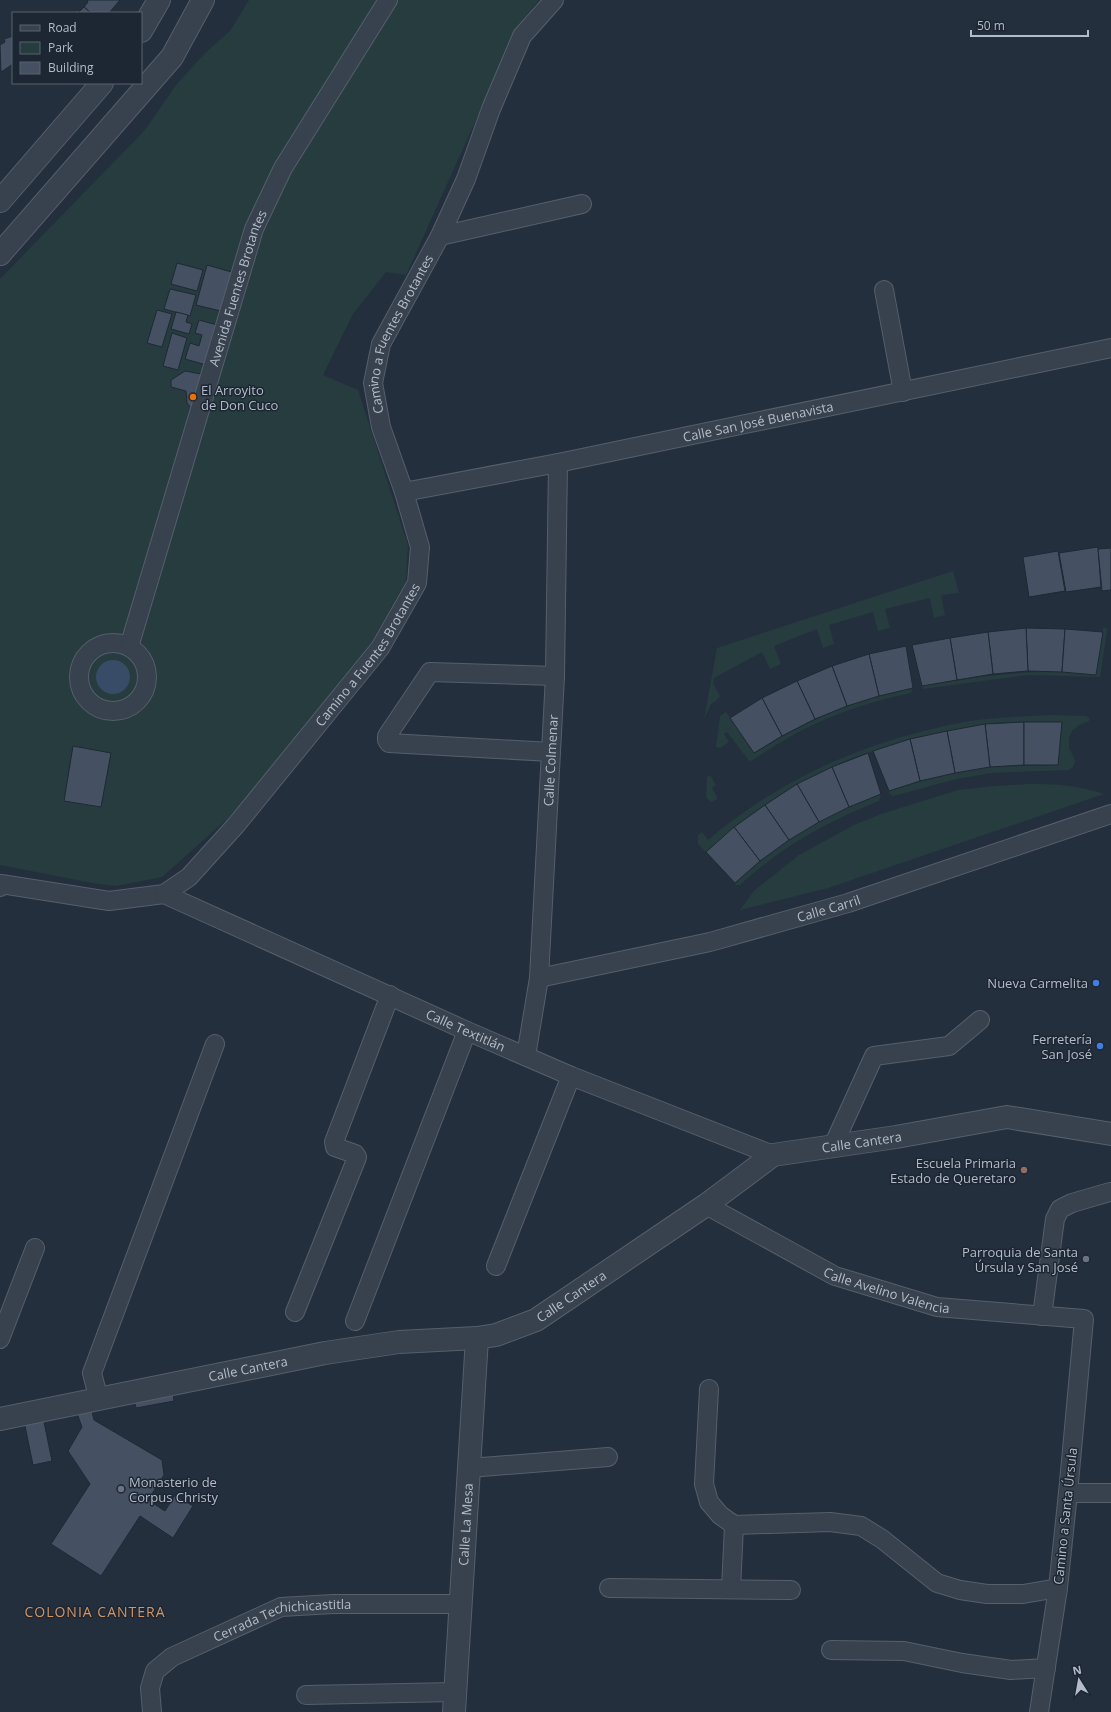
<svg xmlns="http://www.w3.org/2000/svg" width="1111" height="1712" font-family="'Open Sans',sans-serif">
  <rect width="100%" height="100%" fill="#242f3e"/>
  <g fill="#263c3f">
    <polygon points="249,0 539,0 514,31 481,109 406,275 386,272 353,314 323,375 358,390 408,545 406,581 369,646 234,813 162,877 116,886 92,883 0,865 0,279 145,130 176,85 205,53 230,31"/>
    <polygon points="953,571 959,593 941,595 945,615 934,618 930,598 885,609 890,628 878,631 873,612 829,625 834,644 823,648 817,629 774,646 781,664 770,669 762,652 714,678 713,683 720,696 716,701 711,704 704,719 717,648"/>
    <path d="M 1103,627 L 1107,629 L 1107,632 L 1100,677 L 1027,675 L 923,689 L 922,686 C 969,678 1014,671 1062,672 L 1103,632 Z"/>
    <path d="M 913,688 L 911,693 C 868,702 825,716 786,739 C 774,746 762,754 750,762 L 727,732 L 724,734 L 729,742 L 720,748 L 716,747 L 720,716 L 726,712 L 754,753 C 784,735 815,718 847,706 C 869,698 891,693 913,688 Z"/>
    <path d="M 1053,715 L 1086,716 L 1089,718 L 1089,721 L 1079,725 L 1072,731 L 1069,738 L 1069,747 L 1075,761 L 1073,767 L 1069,770 L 991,773 L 957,779 L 893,796 L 889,793 L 889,791 C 922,780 956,771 990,767 C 1013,765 1036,766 1058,765 L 1062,722 C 1036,722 1011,721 986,724 C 967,726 948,733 930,737 C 911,742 892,745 873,751 C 810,771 754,808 706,852 L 698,844 L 698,835 L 702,832 L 708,840 C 771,787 843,751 924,731 C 944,726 965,721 986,719 C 1008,717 1031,716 1053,715 Z"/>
    <polygon points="710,775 716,785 712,788 717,797 717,799 711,802 706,797 707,777"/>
    <path d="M 1029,784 C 1057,784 1078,785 1104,794 L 828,888 L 740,910 L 754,891 L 799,855 L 854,825 L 884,813 L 958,790 L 995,786 Z"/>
    <path d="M 881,794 L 879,801 C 828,821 781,847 740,885 L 736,885 L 735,883 C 761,860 788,838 819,821 C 839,811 860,802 881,794 Z"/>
  </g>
  <circle fill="#394c67" cx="113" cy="677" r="17"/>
  <g fill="#455162" stroke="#1f2835">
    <polygon points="87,0 120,0 109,13 91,13 84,7 88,2"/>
    <polygon points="84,7 91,13 74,13 77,10 79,12"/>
    <polygon points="13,36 13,64 1,72 0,45 5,42 4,39"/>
    <polygon points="177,263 203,270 197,291 171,284"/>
    <polygon points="207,265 235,273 225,312 196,305"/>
    <polygon points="170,289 196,295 190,316 164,309"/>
    <polygon points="157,310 172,314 162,347 147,343"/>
    <polygon points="176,312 188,315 186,322 192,324 189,334 171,329"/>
    <polygon points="199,320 221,326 210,366 185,359 190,343 199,346 202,335 195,333"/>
    <polygon points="172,333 187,338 178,370 163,366"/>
    <polygon points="185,371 206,375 196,414 187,403 186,391 171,387 171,380"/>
    <polygon points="1098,547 1101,587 1066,592 1059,553"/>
    <polygon points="1111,548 1111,590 1102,591 1098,549"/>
    <polygon points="1058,551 1065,591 1029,597 1023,557"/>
    <polygon points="1026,628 1065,629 1062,672 1028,671"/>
    <polygon points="1026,628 1028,671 993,674 988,632"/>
    <polygon points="1065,629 1103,632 1096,675 1062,672"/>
    <polygon points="988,632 993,674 957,680 950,638"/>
    <polygon points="950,638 957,680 922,686 912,645"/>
    <polygon points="906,646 913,688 879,696 869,654"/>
    <polygon points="869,654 879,696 847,706 832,666"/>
    <polygon points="832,666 847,706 815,719 797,681"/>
    <polygon points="797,681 815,719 782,736 762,698"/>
    <polygon points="762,698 782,736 754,753 730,718"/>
    <polygon points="1024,722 1024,765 990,767 985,724"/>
    <polygon points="1024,722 1062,722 1058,765 1024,765"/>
    <polygon points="985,724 990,767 955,773 947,731"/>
    <polygon points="947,731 955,773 920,781 910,739"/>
    <polygon points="910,739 920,781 889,791 873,751"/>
    <polygon points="73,746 111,753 101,807 64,801"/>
    <polygon points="868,753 881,794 849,807 832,767"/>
    <polygon points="832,767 849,807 819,822 797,784"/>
    <polygon points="797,784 819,822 789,840 765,805"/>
    <polygon points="765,805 789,840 760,861 734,827"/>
    <polygon points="734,827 760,861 735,883 706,852"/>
    <polygon points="173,1392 174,1401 136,1408 134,1399"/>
    <polygon points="91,1407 94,1420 162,1460 164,1475 148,1500 165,1511 175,1495 193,1506 173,1538 140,1516 101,1576 51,1544 90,1484 68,1451 82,1427 76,1411"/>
    <polygon points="43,1417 52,1461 33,1465 24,1421"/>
  </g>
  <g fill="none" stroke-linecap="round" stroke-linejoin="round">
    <g stroke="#565f6c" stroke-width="20">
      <g id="minor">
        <polyline points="440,236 582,204"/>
        <polyline points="884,290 903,392"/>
        <path id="s1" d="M 404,492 L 558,463 L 1111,348"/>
        <circle cx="113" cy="677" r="34"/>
        <path id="s2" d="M 129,647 L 254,229 L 283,168 L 388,0"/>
        <polyline points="551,752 389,743 387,740 387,736 430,672 555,676"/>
        <path id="s3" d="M 0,887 L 1,884 L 109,901 L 164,894 L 189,877 L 236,825 L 380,648 L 417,583 L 420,547 L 404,492 L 381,427 L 373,383 L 381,344 L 440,236 L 466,179 L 491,109 L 522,36 L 554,0"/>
        <path id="s4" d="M 164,894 L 467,1031 L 571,1076 L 773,1155"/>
        <path id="s5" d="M 539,978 L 710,942 L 848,903 L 1111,814"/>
        <path id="s6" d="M 526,1056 L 539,978 L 555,676 L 558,463"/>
        <polyline points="833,1146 874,1056 949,1046 980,1020"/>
        <path id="s7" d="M 706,1205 L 835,1276 L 937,1307 L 1084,1319 L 1068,1493 L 1058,1588 L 1039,1712"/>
        <polyline points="496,1266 571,1076"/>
        <polyline points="295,1312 356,1160 357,1157 355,1154 335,1147 334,1142 390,995"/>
        <polyline points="1042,1316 1055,1219 1060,1209 1072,1203 1110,1192"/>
        <polyline points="355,1321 467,1031"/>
        <polyline points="0,1339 35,1248"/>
        <polyline points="709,1389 704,1484 709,1502 720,1515 734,1525 830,1522 861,1526 882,1539 937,1583 960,1590 987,1594 1023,1594 1058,1588"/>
        <polyline points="99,1400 92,1373 215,1044"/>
        <polyline points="469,1468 608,1457"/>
        <polyline points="1068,1493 1111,1493"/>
        <polyline points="609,1588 791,1590"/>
        <polyline points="731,1589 734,1525"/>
        <polyline points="831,1650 904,1651 962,1663 1011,1670 1046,1668"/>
        <polyline points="306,1695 455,1692"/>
        <path id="s8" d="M 152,1712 L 150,1688 L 155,1671 L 172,1657 L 281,1607 L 333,1604 L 461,1604"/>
      </g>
    </g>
    <g stroke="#565f6c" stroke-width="24">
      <g id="tertiary">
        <polyline points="141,31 159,0"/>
        <polyline points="0,201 102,83"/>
        <polyline points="0,254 172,57 203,0"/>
        <path id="s9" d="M 0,1419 L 325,1353 L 399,1342 L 477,1338 L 496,1335 L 536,1320 L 706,1205 L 773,1155 L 896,1137 L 1007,1117 L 1111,1134"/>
        <path id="s10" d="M 454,1712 L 477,1338"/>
      </g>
    </g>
    <use href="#minor" stroke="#38414e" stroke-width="18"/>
    <use href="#tertiary" stroke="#38414e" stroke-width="22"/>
  </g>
  <circle fill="#e8710a" stroke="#1d2633" stroke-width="1.5" cx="193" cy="397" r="4"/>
  <g fill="#3f7fe0" stroke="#1d2633" stroke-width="1.5">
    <circle cx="1096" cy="983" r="4"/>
    <circle cx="1100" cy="1046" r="4"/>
  </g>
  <circle fill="#8d6e63" stroke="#1d2633" stroke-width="1.5" cx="1024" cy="1170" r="4"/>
  <g fill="#6b7280" stroke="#1d2633" stroke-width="1.5">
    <circle cx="1086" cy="1259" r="4"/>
    <circle cx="121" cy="1489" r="4"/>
  </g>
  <g text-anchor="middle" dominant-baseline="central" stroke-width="3" stroke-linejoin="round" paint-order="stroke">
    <g font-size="13" fill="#b4bcc9" stroke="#1d2633">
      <text stroke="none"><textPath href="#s2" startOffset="375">Avenida Fuentes Brotantes</textPath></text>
      <text stroke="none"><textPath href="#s3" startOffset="833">Camino a Fuentes Brotantes</textPath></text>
      <text stroke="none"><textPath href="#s1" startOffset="361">Calle San José Buenavista</textPath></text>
      <text stroke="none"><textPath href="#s3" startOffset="484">Camino a Fuentes Brotantes</textPath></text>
      <text stroke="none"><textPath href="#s6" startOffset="297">Calle Colmenar</textPath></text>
      <text stroke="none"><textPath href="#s5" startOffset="298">Calle Carril</textPath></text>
      <text stroke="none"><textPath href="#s4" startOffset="331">Calle Textitlán</textPath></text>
      <text stroke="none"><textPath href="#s9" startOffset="925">Calle Cantera</textPath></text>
      <text stroke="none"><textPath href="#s7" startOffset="201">Calle Avelino Valencia</textPath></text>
      <text stroke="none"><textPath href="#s9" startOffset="589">Calle Cantera</textPath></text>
      <text stroke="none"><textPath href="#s9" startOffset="253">Calle Cantera</textPath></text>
      <text transform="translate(1065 1516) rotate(-84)">Camino a Santa Úrsula</text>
      <text stroke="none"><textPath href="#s10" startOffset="188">Calle La Mesa</textPath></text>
      <text stroke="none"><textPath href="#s8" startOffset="182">Cerrada Techichicastitla</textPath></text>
    </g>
    <g font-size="13" fill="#b4bcc9" stroke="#1d2633" text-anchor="end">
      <text x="201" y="390" text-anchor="start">El Arroyito<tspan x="201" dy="15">de Don Cuco</tspan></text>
      <text x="1088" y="983">Nueva Carmelita</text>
      <text x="1092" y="1039">Ferretería<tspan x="1092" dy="15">San José</tspan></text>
      <text x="1016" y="1163">Escuela Primaria<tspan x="1016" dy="15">Estado de Queretaro</tspan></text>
      <text x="1078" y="1252">Parroquia de Santa<tspan x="1078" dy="15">Úrsula y San José</tspan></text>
      <text x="129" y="1482" text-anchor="start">Monasterio de<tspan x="129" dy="15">Corpus Christy</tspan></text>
    </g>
    <g font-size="14" letter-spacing="1" fill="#d59563" stroke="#1d2633">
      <text x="95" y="1611">COLONIA CANTERA</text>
    </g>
  </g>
  <rect x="12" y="12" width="130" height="72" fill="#1d2633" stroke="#59626f"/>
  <rect x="20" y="25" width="20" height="6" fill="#38414e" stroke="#59626f"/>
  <text x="48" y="32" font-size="12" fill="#b4bcc9">Road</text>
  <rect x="20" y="42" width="20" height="12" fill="#263c3f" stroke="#59626f"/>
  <text x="48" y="52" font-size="12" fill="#b4bcc9">Park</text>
  <rect x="20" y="62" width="20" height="12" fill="#455162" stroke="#59626f"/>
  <text x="48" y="72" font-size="12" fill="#b4bcc9">Building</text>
  <g transform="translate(1079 1680) rotate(349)" stroke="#1d2633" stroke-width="3" paint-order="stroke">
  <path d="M0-3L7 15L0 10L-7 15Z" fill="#b4bcc9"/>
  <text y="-6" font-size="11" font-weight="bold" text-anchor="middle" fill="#b4bcc9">N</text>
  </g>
  <path d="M971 30v6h117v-6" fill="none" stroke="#b4bcc9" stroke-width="2"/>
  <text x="977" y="30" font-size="12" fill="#b4bcc9" stroke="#1d2633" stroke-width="3" paint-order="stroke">50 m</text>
</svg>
